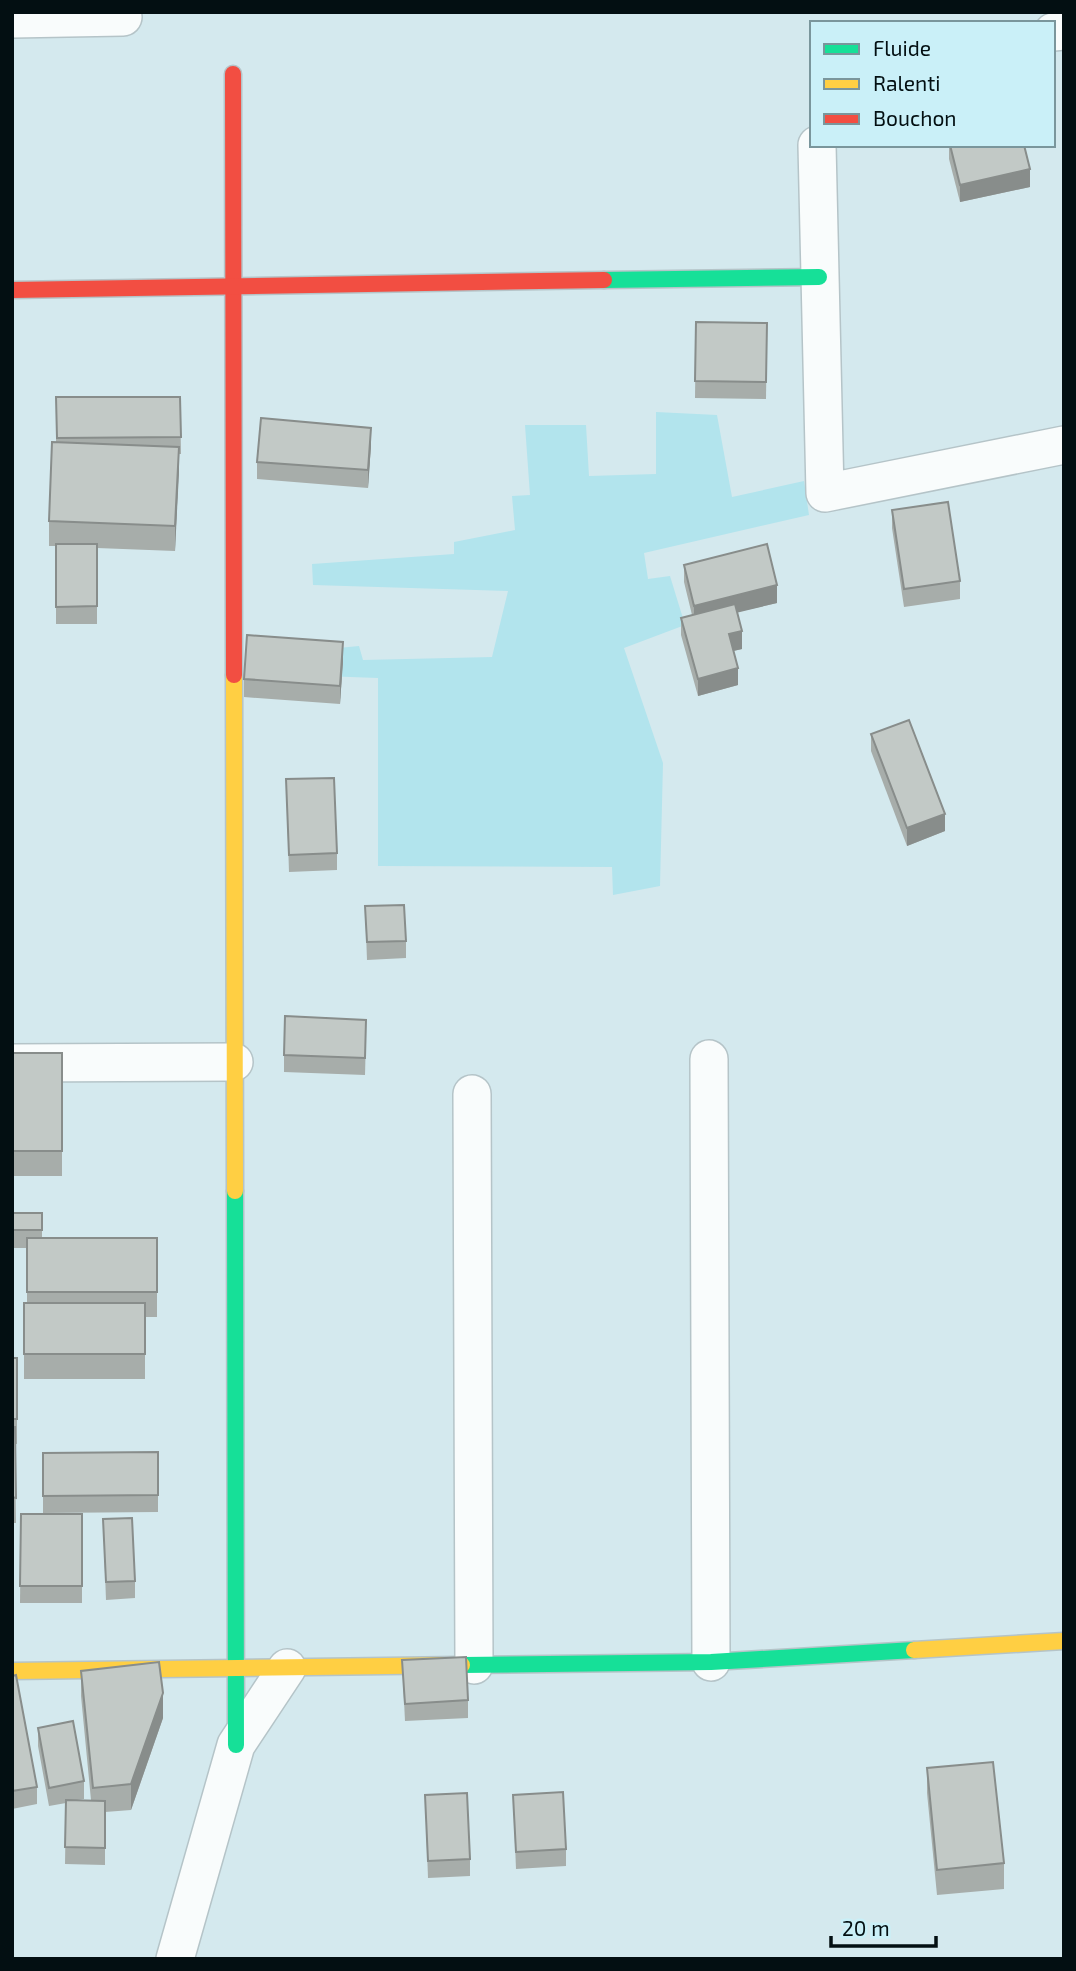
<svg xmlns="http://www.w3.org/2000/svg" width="1076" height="1971" font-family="'Exo 2',sans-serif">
  <rect width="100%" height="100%" fill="#d4e9ee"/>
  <polygon fill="#b2e4ed" points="656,412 717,415 732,497 804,481 809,515 644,553 648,579 670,576 685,625 624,648 663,763 660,886 613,895 612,867 378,866 378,678 323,676 328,649 359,646 363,660 492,657 508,591 313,585 312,564 454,554 454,542 515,530 512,496 530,495 525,425 586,425 589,476 656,474"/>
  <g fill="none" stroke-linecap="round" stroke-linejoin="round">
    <g stroke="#b5c4c8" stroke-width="40">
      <g id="street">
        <polyline points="12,19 123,17"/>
        <polyline points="1053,32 1064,31"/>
        <polyline points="817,145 825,493 1064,445"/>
        <polyline points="709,1059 711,1662"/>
        <polyline points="12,1063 234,1062"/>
        <polyline points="472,1094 474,1665"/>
        <polyline points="175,1959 236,1745 287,1668"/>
      </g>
    </g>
    <g stroke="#b5c4c8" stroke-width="19">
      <g id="fast">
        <polyline points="604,280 819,277"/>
        <polyline points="235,1191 236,1745"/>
        <polyline points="462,1665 711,1662 914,1650"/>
      </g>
    </g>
    <g stroke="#b5c4c8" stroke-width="19">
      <g id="slow">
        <polyline points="234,675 235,1191"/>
        <polyline points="914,1650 1064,1641"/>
        <polyline points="12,1671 462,1665"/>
      </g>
    </g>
    <g stroke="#b5c4c8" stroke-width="19">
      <g id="jam">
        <polyline points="233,74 234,675"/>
        <polyline points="12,290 604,280"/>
      </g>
    </g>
    <use href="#street" stroke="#f9fcfc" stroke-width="37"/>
    <use href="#fast" stroke="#16e098" stroke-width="16"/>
    <use href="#slow" stroke="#ffcf43" stroke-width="16"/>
    <use href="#jam" stroke="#f24e42" stroke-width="16"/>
  </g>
  <g fill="#a7adaa">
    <polygon points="949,145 1024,145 1030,187 960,202 949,159"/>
    <polygon points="696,322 767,323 766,399 695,398"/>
    <polygon points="56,397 180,397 181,454 179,454 175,551 97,548 97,624 56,624 56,546 49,546 49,521 56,442"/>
    <polygon points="371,445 368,488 257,479 257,462"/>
    <polygon points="892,510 960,581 960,599 904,607 892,528"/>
    <polygon points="684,565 777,603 737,612 742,649 733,651 738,685 698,696 681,635 681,618 692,615 684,582"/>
    <polygon points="343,660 340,704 244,697 244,679"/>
    <polygon points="871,734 945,831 907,846 871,751"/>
    <polygon points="286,779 337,853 337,870 289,872"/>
    <polygon points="365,906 406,941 406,958 367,960"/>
    <polygon points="366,1037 365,1075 284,1072 284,1055"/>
    <rect x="12" y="1053" width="50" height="123"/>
    <polygon points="12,1213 42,1213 42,1238 157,1238 157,1317 145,1317 145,1379 24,1379 24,1303 27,1303 27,1248 12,1248"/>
    <polygon points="12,1358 17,1358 17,1444 15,1444 16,1523 12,1523"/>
    <polygon points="158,1452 158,1512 43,1513 43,1453"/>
    <polygon points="21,1514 82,1514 82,1603 20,1603"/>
    <polygon points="103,1519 135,1581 135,1598 106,1600"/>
    <polygon points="402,1660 468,1700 468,1718 405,1721"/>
    <polygon points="81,1671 163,1718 131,1810 105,1812 105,1865 65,1864 66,1803 49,1806 38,1746 38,1728 84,1781 84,1799 77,1800 91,1800 81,1696"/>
    <polygon points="12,1676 37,1787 37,1804 12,1809"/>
    <polygon points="927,1768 1004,1863 1004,1889 937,1895 927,1793"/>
    <polygon points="425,1795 470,1859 470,1876 428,1878"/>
    <polygon points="513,1795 566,1849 566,1866 516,1869"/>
  </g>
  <g fill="#888d8b">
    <polygon points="1030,169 1030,187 960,202 960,185"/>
    <polygon points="371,428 371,445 368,488 368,470"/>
    <polygon points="179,447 179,472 175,551 175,526"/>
    <polygon points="777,585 777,603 694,623 694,606"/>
    <polygon points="742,631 742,649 729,652 729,634"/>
    <polygon points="343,642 343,660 340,704 340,686"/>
    <polygon points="738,668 738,685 698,696 698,679"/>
    <polygon points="945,814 945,831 907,846 907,828"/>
    <polygon points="163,1693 163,1718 131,1810 131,1784"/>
  </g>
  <g fill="#c2c9c6" stroke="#888d8b" stroke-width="2">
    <polygon points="950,145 1024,145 1030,169 960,185"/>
    <polygon points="696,322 767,323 766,382 695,381"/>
    <polygon points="56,397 180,397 181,437 57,438"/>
    <polygon points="261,418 371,428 368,470 257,462"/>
    <polygon points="52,442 179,447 175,526 49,521"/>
    <polygon points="948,502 960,581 904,589 892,510"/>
    <polygon points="56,544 97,544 97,606 56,607"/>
    <polygon points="767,544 777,585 694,606 684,565"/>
    <polygon points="735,604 742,631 729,634 738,668 698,679 681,618"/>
    <polygon points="247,635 343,642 340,686 244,679"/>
    <polygon points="909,720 945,814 907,828 871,734"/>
    <polygon points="334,778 337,853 289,855 286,779"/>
    <polygon points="404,905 406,941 367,942 365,906"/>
    <polygon points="285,1016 366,1020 365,1058 284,1055"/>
    <rect x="12" y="1053" width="50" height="98"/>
    <rect x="12" y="1213" width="30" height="17"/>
    <rect x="27" y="1238" width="130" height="54"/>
    <rect x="24" y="1303" width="121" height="51"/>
    <rect x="12" y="1358" width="5" height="61"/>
    <polygon points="12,1427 15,1427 16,1498 12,1497"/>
    <polygon points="158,1452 158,1495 43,1496 43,1453"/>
    <polygon points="21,1514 82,1514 82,1586 20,1586"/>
    <polygon points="132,1518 135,1581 106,1582 103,1519"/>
    <polygon points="466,1657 468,1700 405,1704 402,1660"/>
    <polygon points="159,1662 163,1693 131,1784 93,1788 81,1671"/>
    <polygon points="16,1675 37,1787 12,1791 12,1676"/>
    <polygon points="73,1721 84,1781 49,1788 38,1728"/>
    <polygon points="993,1762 1004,1863 937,1870 927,1768"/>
    <polygon points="563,1792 566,1849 516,1852 513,1795"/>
    <polygon points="467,1793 470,1859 428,1861 425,1795"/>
    <polygon points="66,1800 105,1801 105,1848 65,1847"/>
  </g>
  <rect width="1076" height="1971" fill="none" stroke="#030f12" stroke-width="28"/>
  <rect x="810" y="21" width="245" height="126" fill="#caf0f8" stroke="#7a969c" stroke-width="2"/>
  <rect x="824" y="44" width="35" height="10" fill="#16e098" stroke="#7a969c" stroke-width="2"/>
  <text x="873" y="56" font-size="21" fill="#030f12">Fluide</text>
  <rect x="824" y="79" width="35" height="10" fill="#ffcf43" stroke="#7a969c" stroke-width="2"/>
  <text x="873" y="91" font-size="21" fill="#030f12">Ralenti</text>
  <rect x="824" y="114" width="35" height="10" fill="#f24e42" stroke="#7a969c" stroke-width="2"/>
  <text x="873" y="126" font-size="21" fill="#030f12">Bouchon</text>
  <path d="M831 1936v10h105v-10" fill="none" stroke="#030f12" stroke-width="3.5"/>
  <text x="842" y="1936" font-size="21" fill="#030f12" stroke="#caf0f8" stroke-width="5" paint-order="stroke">20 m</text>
</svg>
